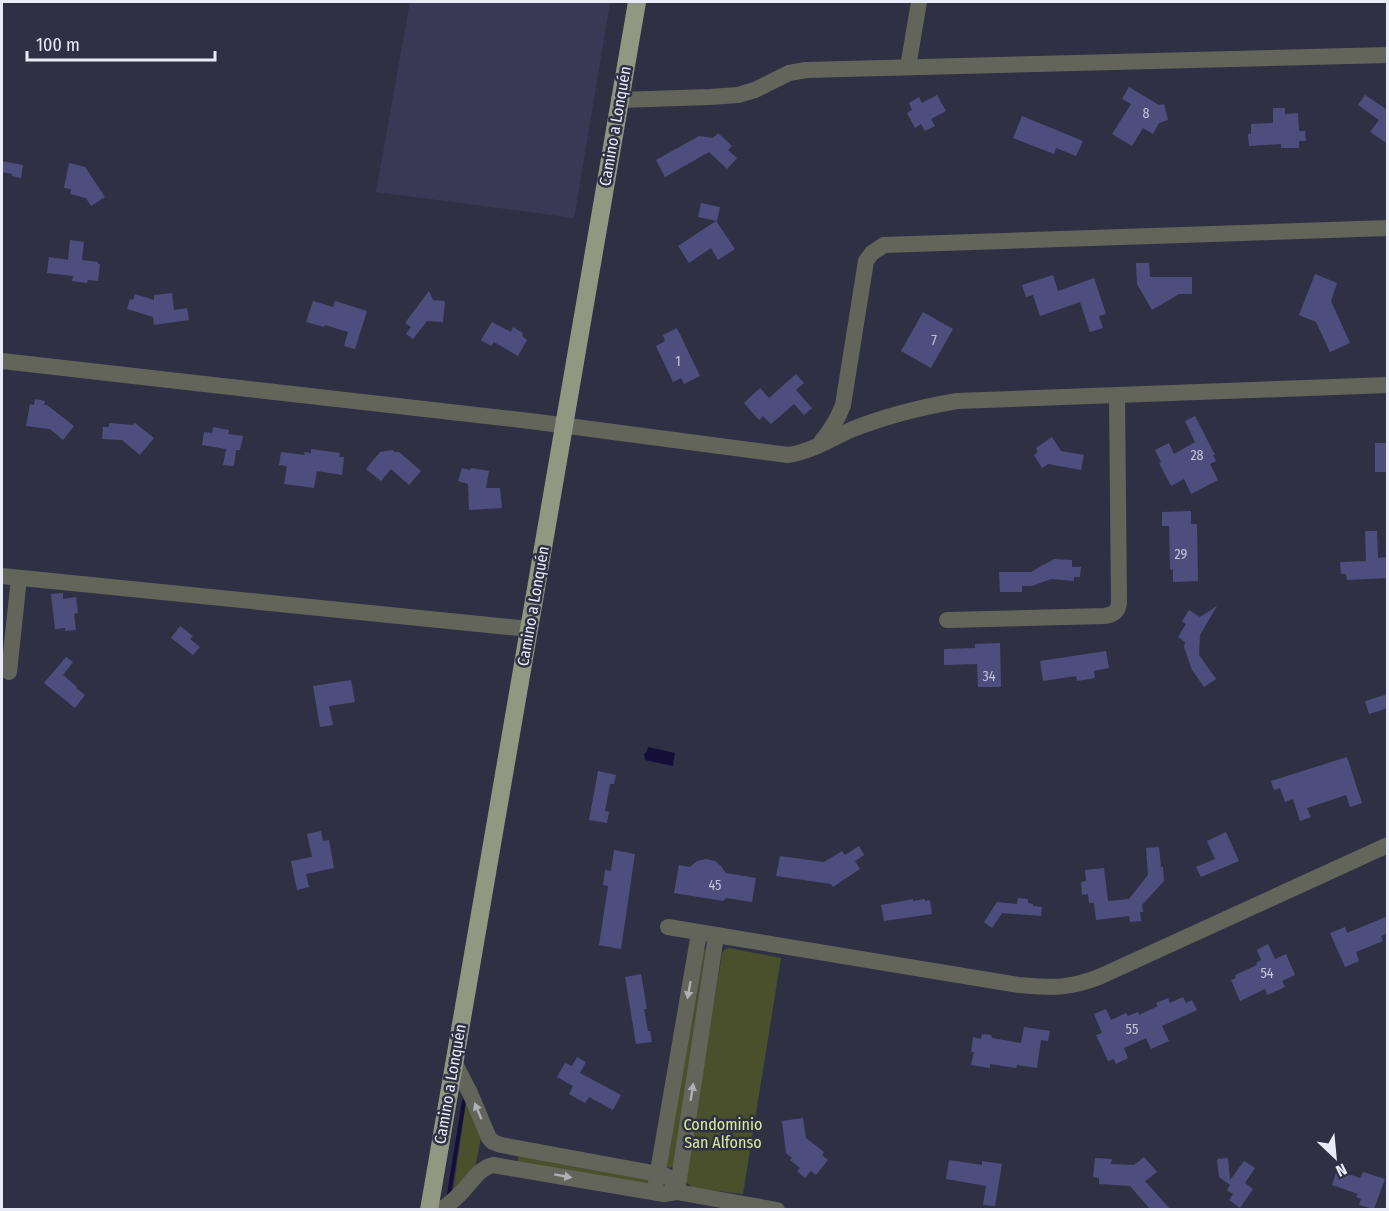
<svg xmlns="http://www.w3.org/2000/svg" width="1389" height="1211" font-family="'Fira Sans Condensed',sans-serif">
  <rect width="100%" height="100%" fill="#303045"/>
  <polygon fill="#393955" points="410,2 610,2 574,218 376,192"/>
  <g fill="#49502b">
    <polygon points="729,948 781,958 743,1194 693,1188 687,1183 685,1178 722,954 724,950"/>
    <polygon points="706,949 674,1166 670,1168 666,1166 701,950"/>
    <polygon points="466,1103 481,1138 475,1168 453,1192"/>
    <polygon points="519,1153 649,1180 648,1185 517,1164"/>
  </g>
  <polygon fill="#140e38" points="648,747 675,753 673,766 645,760 644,754 647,751"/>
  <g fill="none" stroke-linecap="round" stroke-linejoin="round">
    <polyline stroke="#140e38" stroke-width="4" points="449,1194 464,1101"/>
  </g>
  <g fill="#4e4e7e">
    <polygon points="1129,87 1159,105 1164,104 1168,120 1159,123 1153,134 1143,128 1132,146 1112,134 1131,104 1122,99"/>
    <polygon points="937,95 946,111 931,119 935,126 925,131 921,124 915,128 907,113 912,110 909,103 919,97 922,103"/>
    <polygon points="1365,95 1386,109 1388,107 1388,144 1370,132 1379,120 1358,105"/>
    <polygon points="1273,108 1285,108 1285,114 1298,113 1299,131 1305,131 1306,141 1299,141 1299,148 1281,148 1281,144 1249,146 1248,134 1251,134 1251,124 1273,123"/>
    <polygon points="1022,116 1083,141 1076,156 1056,148 1054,154 1013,138"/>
    <polygon points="718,133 732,146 728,150 737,158 727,169 709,152 665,177 656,160 699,136 713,138"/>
    <polygon points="2,161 23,165 21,178 12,176 12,174 2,172"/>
    <polygon points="69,163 85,167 105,197 91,206 86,198 70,194 71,189 64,188"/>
    <polygon points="701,203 720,207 717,221 698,217"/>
    <polygon points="716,221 735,249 718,260 711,248 689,263 678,246"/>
    <polygon points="70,240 84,242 82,260 98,262 98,264 100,264 98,281 88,280 87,283 72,281 73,276 47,273 49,257 68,260"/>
    <polygon points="1136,263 1149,263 1150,277 1192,277 1192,294 1179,294 1152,310 1137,284"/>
    <polygon points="1315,274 1337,283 1331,301 1350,343 1330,352 1316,322 1299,315"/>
    <polygon points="1053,275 1058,291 1094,278 1106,314 1099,316 1103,328 1090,332 1080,302 1040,316 1033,295 1026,297 1022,285"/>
    <polygon points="429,291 433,300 445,301 443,322 427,321 413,339 406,334 411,327 405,323"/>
    <polygon points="172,293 174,310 187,308 189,320 154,325 153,317 127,309 130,299 133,300 135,294 154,300 154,295"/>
    <polygon points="313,301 333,307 335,301 367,311 355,349 344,346 348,332 325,325 324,327 306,322"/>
    <polygon points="923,312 953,329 931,368 901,351"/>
    <polygon points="492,322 511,332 513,327 523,333 522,336 527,340 518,356 494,342 491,346 481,340"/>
    <polygon points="677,328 700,376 684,384 681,378 673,382 656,346 665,341 663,335"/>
    <polygon points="796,374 804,383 796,390 812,408 804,415 794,404 771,424 763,416 759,420 744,403 760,388 769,398"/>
    <polygon points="35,399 45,401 44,405 47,405 74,426 63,440 50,429 26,426 30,404 34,405"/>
    <polygon points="1195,416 1215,455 1213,455 1216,461 1210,464 1218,480 1191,494 1184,479 1171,486 1159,463 1161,462 1155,450 1169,443 1174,454 1195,442 1185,421"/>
    <polygon points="109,423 133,425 135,423 154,438 140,455 122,440 102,439 103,427 109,427"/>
    <polygon points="213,427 229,430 228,434 243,436 240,450 236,450 234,466 223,465 226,449 202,445 204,432 212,433"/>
    <polygon points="1052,437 1061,451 1084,455 1081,470 1048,464 1042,468 1034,455 1038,452 1036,448"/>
    <rect x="1375" y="443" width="13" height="29"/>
    <polygon points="311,449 340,453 339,457 344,457 342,475 317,471 314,488 284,484 287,466 279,465 281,452 305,455 304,452 311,453"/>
    <polygon points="393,450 394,452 399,452 421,471 409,485 391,469 381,481 366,469 380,452"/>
    <polygon points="462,468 470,470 471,468 489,471 486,488 500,488 502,508 469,510 468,484 458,481"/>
    <polygon points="1191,511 1191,524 1197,524 1198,581 1173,582 1173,570 1170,569 1169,526 1162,526 1162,512"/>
    <polygon points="1365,531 1377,531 1378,558 1388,557 1388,578 1347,580 1346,574 1341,574 1340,562 1366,561"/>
    <polygon points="1054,559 1072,560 1072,567 1081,567 1080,577 1074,577 1074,581 1051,579 1032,586 1022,586 1022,592 1000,592 999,572 1031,572"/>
    <polygon points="63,593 63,599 76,597 78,613 74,614 76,630 65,631 65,628 55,629 51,594"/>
    <polygon points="1217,606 1200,635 1199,655 1216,679 1204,687 1192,670 1184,647 1185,642 1178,637 1186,624 1182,621 1189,610 1200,617"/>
    <polygon points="180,626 193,636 190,639 200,647 193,655 171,638"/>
    <polygon points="1000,643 1001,687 978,687 977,664 944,665 944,649 975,648 975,644"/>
    <polygon points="1106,651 1109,668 1094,671 1095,678 1077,681 1076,676 1043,681 1040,661"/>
    <polygon points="66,657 73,662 63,675 77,687 76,688 85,695 75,708 44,683"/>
    <polygon points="351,680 355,702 329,706 333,725 320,727 313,686"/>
    <polygon points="1388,694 1388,708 1369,714 1365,701"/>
    <polygon points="1347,757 1362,803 1350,807 1346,795 1307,808 1311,817 1300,821 1293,799 1285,802 1280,788 1274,790 1271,781"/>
    <polygon points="598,771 616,775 614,784 610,784 605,811 609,812 607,823 589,820"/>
    <polygon points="321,831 323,841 329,840 334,868 306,874 309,887 297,890 291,861 312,857 307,834"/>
    <polygon points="1226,832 1239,861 1201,877 1196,867 1215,859 1207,841"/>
    <polygon points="859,846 864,855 855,861 860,869 833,887 831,884 776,876 780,856 824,862 842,851 845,855"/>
    <polygon points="1159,847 1161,867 1163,867 1164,881 1142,905 1143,912 1140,912 1141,921 1130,922 1129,916 1096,920 1094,903 1089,903 1088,894 1082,895 1081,882 1086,881 1085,870 1104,868 1108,901 1129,899 1148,875 1146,848"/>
    <polygon points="614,850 635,854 621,949 599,945 608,886 603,885 605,870 611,871"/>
    <polygon points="706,859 715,861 721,866 726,873 756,878 752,902 726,898 723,901 674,893 679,865 690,867 697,861"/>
    <polygon points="1018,898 1028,899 1028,903 1033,904 1033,906 1042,907 1041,916 1002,913 992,928 984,922 997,902 1017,904"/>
    <polygon points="913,899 913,901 925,899 925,901 930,900 932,914 884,921 881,905"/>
    <polygon points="1388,916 1388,933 1381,936 1383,941 1356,952 1359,961 1345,967 1330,933 1345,927 1347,933"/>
    <polygon points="1268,944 1275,959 1286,954 1295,975 1282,981 1285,987 1267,995 1265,989 1240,1001 1231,980 1236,978 1235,975 1257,965 1256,963 1261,960 1257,950"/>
    <polygon points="641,974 647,1009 644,1009 648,1031 650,1031 652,1042 636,1044 625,977"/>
    <polygon points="1183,997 1186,1003 1192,1000 1197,1010 1162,1026 1169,1041 1151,1049 1146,1038 1124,1048 1128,1058 1116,1064 1114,1059 1108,1061 1096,1035 1102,1033 1094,1014 1106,1009 1111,1020 1126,1013 1128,1016 1138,1012 1139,1015 1158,1006 1156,1003 1168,998 1170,1003"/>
    <polygon points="1024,1027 1050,1031 1048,1041 1041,1040 1037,1068 1017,1065 1016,1068 990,1064 990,1068 971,1065 974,1052 971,1052 973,1037 981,1039 982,1034 991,1035 992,1038 1021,1043"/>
    <polygon points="577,1057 586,1062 580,1073 621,1095 613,1110 589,1097 585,1103 569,1094 573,1086 557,1077 565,1063 572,1066"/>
    <polygon points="803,1118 806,1138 824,1152 822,1155 828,1160 816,1175 811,1171 805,1178 797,1171 800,1168 790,1160 792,1158 786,1153 782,1121"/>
    <polygon points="1144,1157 1157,1172 1145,1181 1170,1209 1150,1209 1130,1186 1099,1184 1099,1178 1093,1177 1095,1158 1112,1159 1111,1164 1134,1165"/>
    <polygon points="1228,1158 1230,1180 1244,1161 1255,1168 1245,1183 1253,1189 1240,1208 1229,1200 1233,1194 1227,1190 1230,1185 1219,1177 1217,1159"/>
    <polygon points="949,1160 982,1165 982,1161 1002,1164 995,1206 983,1205 986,1186 946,1179"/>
    <polygon points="1337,1170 1360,1178 1363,1172 1385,1179 1374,1209 1359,1205 1361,1199 1356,1197 1358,1194 1332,1185"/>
  </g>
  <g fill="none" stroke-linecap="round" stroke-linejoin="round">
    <g stroke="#63655b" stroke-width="16">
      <polyline points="908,67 919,2"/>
      <polyline points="619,100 710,97 738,95 755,90 789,73 806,70 1388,55"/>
      <path d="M 2,361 L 530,421 L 788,455 C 811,452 832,438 853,429 C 886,416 922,407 957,401 L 1388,385"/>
      <path d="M 821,442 C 831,430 838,419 843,405 L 866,261 L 872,253 L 884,245 L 1388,228"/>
      <polyline points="2,576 529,629"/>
      <path d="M 947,620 L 1104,616 C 1113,615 1118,612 1119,603 L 1117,396"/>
      <polyline points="9,672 19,578"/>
      <path d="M 668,927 L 1019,985 C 1052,988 1068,989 1099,977 L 1388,845"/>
      <path d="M 454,1062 L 470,1093 L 489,1138 L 493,1142 L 501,1145 L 664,1175 C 672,1178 674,1184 677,1192"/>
      <polyline points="656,1183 699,933"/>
      <polyline points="677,1192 716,936"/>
      <path d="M 441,1210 C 448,1205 454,1200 460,1194 C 470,1184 479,1168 493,1165 L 664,1194 L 677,1192 L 777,1210"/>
    </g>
    <polyline stroke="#929781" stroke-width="18" points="429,1210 637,2"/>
  </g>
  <defs><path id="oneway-solid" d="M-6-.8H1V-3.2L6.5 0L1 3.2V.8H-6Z" transform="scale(1.5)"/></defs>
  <g fill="#adafb2">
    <use href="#oneway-solid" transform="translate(689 990) rotate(100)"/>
    <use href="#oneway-solid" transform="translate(692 1092) rotate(-81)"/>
    <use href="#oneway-solid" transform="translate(478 1111) rotate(-113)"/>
    <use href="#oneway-solid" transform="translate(563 1176) rotate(10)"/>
  </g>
  <g text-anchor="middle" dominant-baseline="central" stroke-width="5" stroke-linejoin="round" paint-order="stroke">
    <g font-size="14" fill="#c3c4da">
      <text x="1146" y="113">8</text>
      <text x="934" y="340">7</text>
      <text x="678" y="361">1</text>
      <text x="1197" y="455">28</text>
      <text x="1181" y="554">29</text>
      <text x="989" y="676">34</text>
      <text x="715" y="885">45</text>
      <text x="1267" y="973">54</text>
      <text x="1132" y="1029">55</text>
    </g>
    <g font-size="16" fill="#eaebf9" stroke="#303045">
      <text transform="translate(615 126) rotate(-80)">Camino a Lonquén</text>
      <text transform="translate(533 606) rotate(-80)">Camino a Lonquén</text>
      <text transform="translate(450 1084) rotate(-80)">Camino a Lonquén</text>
    </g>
    <g font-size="16" fill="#daeb98" stroke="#303045">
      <text x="723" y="1124">Condominio<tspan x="723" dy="18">San Alfonso</tspan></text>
    </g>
  </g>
  <rect width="1389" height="1211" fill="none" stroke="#eaebf9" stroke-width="6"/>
  <g transform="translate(1335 1157) rotate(154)" stroke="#303045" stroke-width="4.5" paint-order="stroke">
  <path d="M0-4.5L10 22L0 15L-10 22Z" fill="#eaebf9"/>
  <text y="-9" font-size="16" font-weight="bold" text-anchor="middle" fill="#eaebf9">N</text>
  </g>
  <path d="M27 51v9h188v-9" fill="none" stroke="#eaebf9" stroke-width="3"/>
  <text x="36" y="51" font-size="18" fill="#eaebf9" stroke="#303045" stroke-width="4.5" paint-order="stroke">100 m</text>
</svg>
